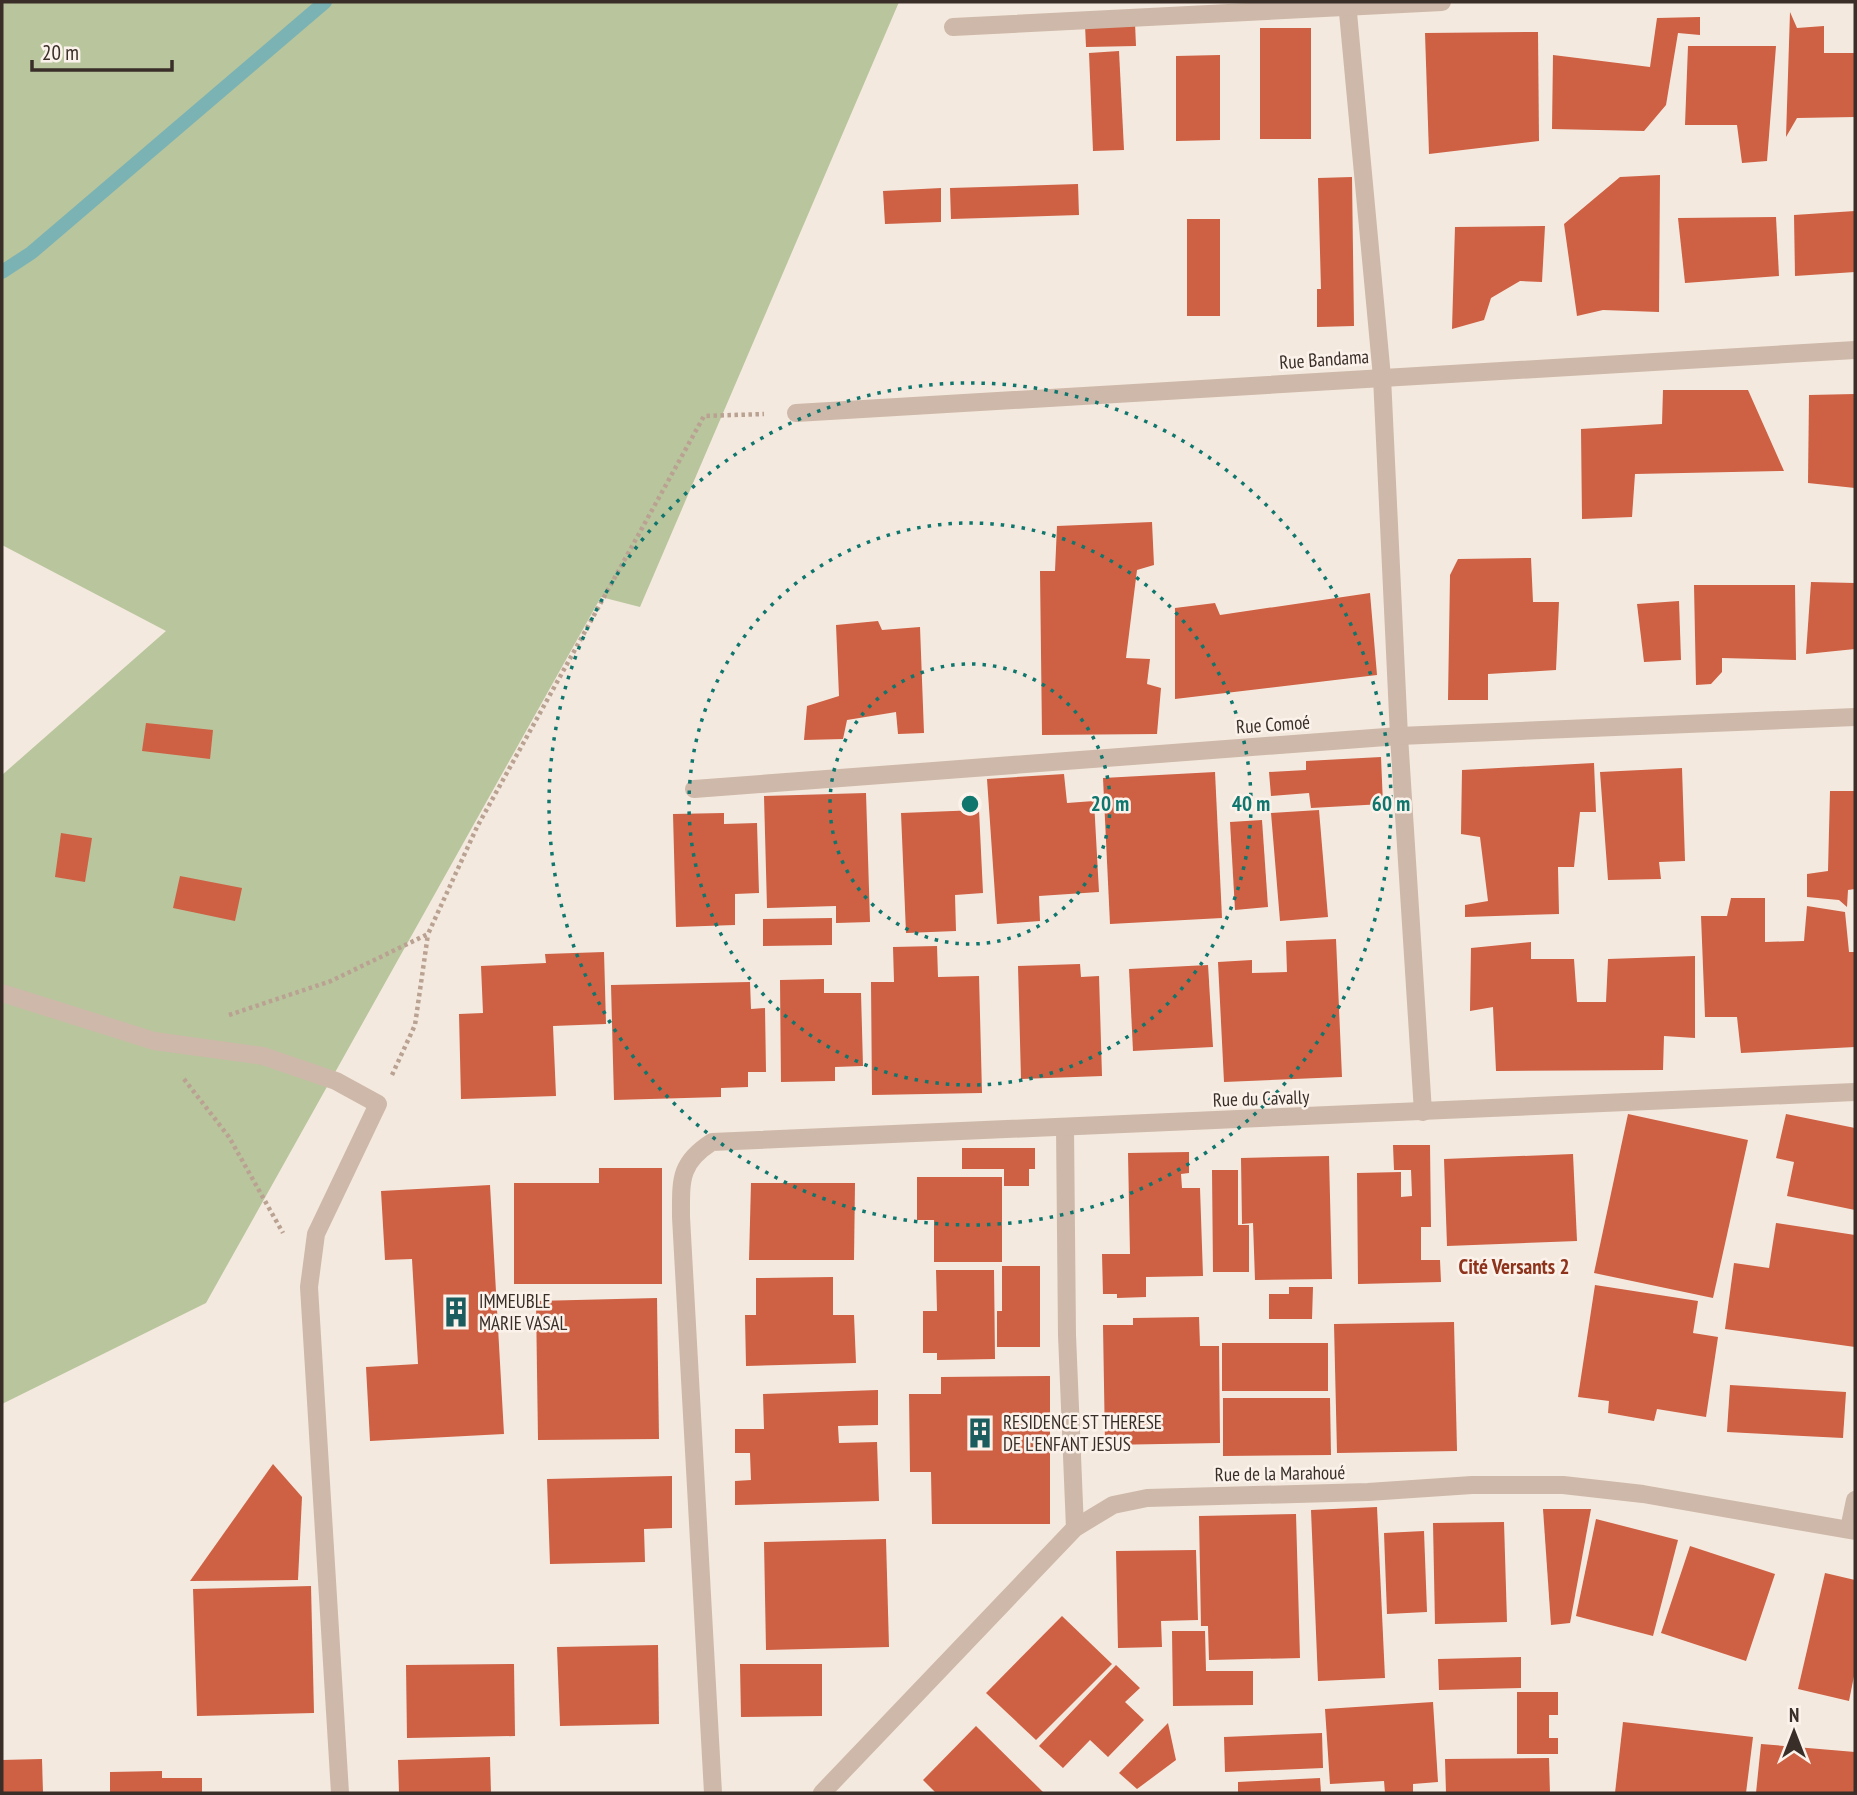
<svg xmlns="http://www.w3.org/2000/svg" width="1857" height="1795" font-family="'PT Sans Narrow',sans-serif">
  <rect width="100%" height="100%" fill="#f4e9de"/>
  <polygon fill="#b9c59d" points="2,2 899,2 640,607 601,597 206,1303 2,1404 2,775 166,631 2,545"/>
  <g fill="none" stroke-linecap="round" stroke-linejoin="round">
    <polyline stroke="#7bb3b4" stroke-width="14" points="2,272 31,253 325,2"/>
  </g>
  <g fill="#ce6043">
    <polygon points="1790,12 1797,28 1824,26 1824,53 1855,53 1855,117 1797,118 1786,137"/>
    <polygon points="1700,17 1700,35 1678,33 1666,105 1644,131 1552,129 1553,55 1650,67 1657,18"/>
    <polygon points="1135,23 1136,46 1086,47 1085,25"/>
    <rect x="1260" y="28" width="51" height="111"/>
    <polygon points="1538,32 1539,141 1429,154 1425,33"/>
    <polygon points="1688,46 1776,46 1767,161 1742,163 1737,125 1685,125"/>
    <polygon points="1119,51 1124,150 1093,151 1089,53"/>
    <polygon points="1220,55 1220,140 1176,141 1176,56"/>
    <polygon points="1660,175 1659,312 1603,310 1577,316 1564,224 1620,177"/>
    <polygon points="1352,177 1354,326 1317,327 1317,289 1321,289 1318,178"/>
    <polygon points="1078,184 1079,215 951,219 950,188"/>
    <polygon points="941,188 941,222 885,224 883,191"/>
    <polygon points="1855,211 1855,272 1795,276 1794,215"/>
    <polygon points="1776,217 1779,276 1685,283 1678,218"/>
    <rect x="1187" y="219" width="33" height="97"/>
    <polygon points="1545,226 1542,282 1520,281 1491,298 1484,320 1452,329 1455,227"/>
    <polygon points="1663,390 1748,390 1784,471 1635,474 1632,517 1582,519 1581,429 1662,424"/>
    <polygon points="1855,394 1855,488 1808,483 1809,395"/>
    <polygon points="1152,522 1154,565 1137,570 1126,658 1150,659 1147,684 1161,688 1157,734 1042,735 1040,571 1055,571 1057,526"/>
    <polygon points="1531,558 1533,602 1559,602 1556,670 1488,674 1488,700 1448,700 1450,575 1458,559"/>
    <polygon points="1811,582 1855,583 1855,649 1806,654"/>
    <polygon points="1694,585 1795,585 1796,660 1722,658 1722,672 1711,684 1696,685"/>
    <polygon points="1370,593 1377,675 1175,699 1175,608 1215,603 1220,615"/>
    <polygon points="1679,601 1681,660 1644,662 1637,604"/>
    <polygon points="878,621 882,630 920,627 924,733 898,734 896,712 847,720 843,739 804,740 807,706 839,696 836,625"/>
    <polygon points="146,723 213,730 210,759 142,751"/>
    <polygon points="1381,757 1383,804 1311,808 1309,793 1271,796 1269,772 1306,770 1306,761"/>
    <polygon points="1594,763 1596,812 1580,812 1574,867 1558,867 1559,914 1465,917 1465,905 1488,901 1480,837 1461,834 1462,770"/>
    <polygon points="1682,768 1685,861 1659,862 1661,879 1608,880 1600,772"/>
    <polygon points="1215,772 1222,918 1110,924 1103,778"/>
    <polygon points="1064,774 1067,803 1094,801 1099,892 1039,896 1040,921 997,924 987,779"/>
    <polygon points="1830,791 1855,791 1855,889 1848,890 1847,907 1839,900 1807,897 1807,874 1828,871"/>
    <polygon points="866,793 870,922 836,923 836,906 767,908 764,796"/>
    <polygon points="979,810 983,893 955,895 956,931 906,933 901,813"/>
    <polygon points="1319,810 1328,917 1280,921 1271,813"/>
    <polygon points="724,813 724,824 757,823 759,893 735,894 735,925 676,927 673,814"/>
    <polygon points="1262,820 1268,907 1235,910 1230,822"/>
    <polygon points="61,833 92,838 85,882 55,877"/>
    <polygon points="180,876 242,888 235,921 173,908"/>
    <polygon points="1731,898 1765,898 1765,942 1804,941 1807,906 1845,912 1849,952 1855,952 1855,1047 1741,1053 1737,1017 1705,1017 1701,916 1727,916"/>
    <polygon points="832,918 832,945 763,946 763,919"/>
    <polygon points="1336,939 1342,1077 1224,1082 1218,962 1252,960 1252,973 1287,972 1286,941"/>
    <polygon points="1531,942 1531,959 1574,959 1577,1002 1606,1002 1608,959 1695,956 1695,1038 1664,1036 1663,1070 1496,1071 1493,1007 1470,1011 1471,948"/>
    <polygon points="937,946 938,977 979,976 982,1093 872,1095 871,982 894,982 893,947"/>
    <polygon points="604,952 606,1024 553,1026 556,1096 461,1099 459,1014 483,1013 481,966 546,963 545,954"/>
    <polygon points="1080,964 1081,977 1099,976 1102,1076 1021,1079 1018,966"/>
    <polygon points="1208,965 1213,1047 1133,1051 1129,969"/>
    <polygon points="824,979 824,993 861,993 863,1066 835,1067 835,1081 781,1082 780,980"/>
    <polygon points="750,982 751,1009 765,1008 766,1072 748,1072 748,1087 721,1088 721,1097 614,1100 611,985"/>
    <polygon points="1628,1114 1748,1140 1713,1298 1594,1273"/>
    <polygon points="1786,1114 1855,1128 1855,1210 1787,1196 1794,1162 1776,1158"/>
    <polygon points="1393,1145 1430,1145 1431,1227 1421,1227 1421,1260 1440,1260 1441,1282 1358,1284 1357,1173 1401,1172 1401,1197 1412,1196 1411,1170 1394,1170"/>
    <polygon points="962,1148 1035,1148 1035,1169 1029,1169 1029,1186 1004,1186 1004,1169 962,1169"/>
    <polygon points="1189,1152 1189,1173 1181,1174 1182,1188 1200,1188 1203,1276 1146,1277 1146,1297 1117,1298 1117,1294 1103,1294 1102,1254 1130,1254 1128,1153"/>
    <polygon points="1573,1154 1577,1241 1447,1246 1444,1159"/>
    <polygon points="1329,1156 1332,1279 1255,1280 1253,1223 1242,1224 1241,1158"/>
    <polygon points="599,1168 662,1168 662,1284 514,1284 514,1183 599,1183"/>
    <polygon points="1212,1170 1238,1170 1238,1225 1249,1225 1249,1272 1213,1272"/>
    <polygon points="917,1177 1002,1177 1002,1262 934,1262 934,1220 917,1220"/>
    <polygon points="751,1183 855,1183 854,1260 749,1260"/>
    <polygon points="490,1185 504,1434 370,1441 366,1367 418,1364 412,1259 385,1260 381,1191"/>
    <polygon points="1776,1223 1855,1235 1855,1347 1725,1329 1734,1263 1769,1268"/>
    <polygon points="1002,1266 1040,1266 1040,1347 997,1347 997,1311 1002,1311"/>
    <polygon points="936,1270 994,1270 995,1359 937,1360 937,1353 923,1353 923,1311 937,1311"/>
    <polygon points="833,1277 833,1315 854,1315 856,1363 746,1366 745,1315 756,1315 756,1278"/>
    <polygon points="1595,1285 1698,1301 1693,1333 1718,1337 1706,1417 1657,1409 1654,1421 1608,1413 1609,1401 1578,1397"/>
    <polygon points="1289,1287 1313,1287 1312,1319 1269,1319 1269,1294 1289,1294"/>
    <polygon points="657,1298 659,1439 538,1440 536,1301"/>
    <polygon points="1199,1317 1200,1346 1219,1346 1220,1443 1105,1445 1103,1325 1133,1325 1133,1318"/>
    <polygon points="1454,1322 1457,1451 1337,1453 1334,1324"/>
    <rect x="1222" y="1343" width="106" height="48"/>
    <polygon points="1050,1376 1050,1524 932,1524 931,1472 910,1472 909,1394 941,1394 941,1377"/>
    <polygon points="1730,1385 1846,1392 1843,1438 1727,1432"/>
    <polygon points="878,1390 878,1425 838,1426 839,1443 877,1442 879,1501 735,1505 735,1481 751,1480 750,1453 735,1453 735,1429 764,1429 763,1394"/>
    <polygon points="1223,1398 1330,1398 1331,1455 1223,1456"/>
    <polygon points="273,1464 302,1497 298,1580 190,1581"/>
    <polygon points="672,1476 672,1528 644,1529 645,1562 550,1564 547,1479"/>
    <polygon points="1377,1507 1385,1678 1318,1681 1311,1510"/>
    <polygon points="1543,1509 1591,1509 1570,1623 1551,1625"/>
    <polygon points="1296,1514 1300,1658 1209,1660 1208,1626 1201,1626 1199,1516"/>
    <polygon points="1596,1519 1678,1540 1653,1636 1576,1616"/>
    <polygon points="1504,1522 1507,1622 1435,1624 1433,1523"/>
    <polygon points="1424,1531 1427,1612 1387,1614 1384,1533"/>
    <polygon points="886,1539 889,1647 766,1650 764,1542"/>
    <polygon points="1690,1546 1775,1574 1746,1661 1661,1633"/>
    <polygon points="1196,1550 1198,1620 1161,1621 1162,1647 1118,1648 1116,1551"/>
    <polygon points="1825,1573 1855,1580 1855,1671 1849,1701 1798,1689"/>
    <polygon points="311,1586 314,1713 197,1716 193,1589"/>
    <polygon points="1062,1616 1112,1664 1036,1740 986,1693"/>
    <polygon points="1172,1631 1205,1631 1206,1671 1253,1671 1253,1705 1173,1706"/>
    <polygon points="658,1645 659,1724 560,1726 557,1647"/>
    <polygon points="1521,1657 1521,1688 1439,1690 1438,1659"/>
    <polygon points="514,1664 515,1736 407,1738 406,1665"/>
    <polygon points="740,1664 822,1664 822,1716 741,1717"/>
    <polygon points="1116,1665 1140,1688 1125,1702 1144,1720 1108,1757 1090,1740 1063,1768 1039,1746"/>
    <polygon points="1517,1692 1558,1692 1558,1715 1549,1715 1549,1738 1558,1738 1558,1754 1517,1754"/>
    <polygon points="1433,1702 1438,1782 1413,1784 1413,1792 1385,1793 1384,1781 1330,1784 1325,1709"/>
    <polygon points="1623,1722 1753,1737 1746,1793 1615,1793"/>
    <polygon points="1168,1723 1176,1760 1137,1789 1119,1773"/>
    <polygon points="976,1726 1044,1793 936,1793 923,1780"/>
    <polygon points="1322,1733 1323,1768 1225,1772 1224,1737"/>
    <polygon points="1761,1744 1855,1752 1855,1793 1756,1793"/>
    <polygon points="490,1757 491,1793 399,1793 398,1760"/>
    <polygon points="1549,1758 1550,1793 1446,1793 1445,1759"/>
    <polygon points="42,1759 43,1793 2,1793 2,1760"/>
    <polygon points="162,1771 162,1778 202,1778 202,1793 110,1793 110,1772"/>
    <polygon points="1320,1778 1321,1793 1238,1793 1238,1782"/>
  </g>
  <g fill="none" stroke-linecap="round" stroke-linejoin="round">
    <g stroke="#baa293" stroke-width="4.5" stroke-dasharray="3.5 3.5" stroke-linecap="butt">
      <polyline points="229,1015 331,981 428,934 477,827 704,416 764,414"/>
      <polyline points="392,1075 415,1025 428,934"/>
      <polyline points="184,1079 229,1137 283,1233"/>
    </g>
    <g stroke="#ceb8a9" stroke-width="18">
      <polyline points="1347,2 1382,377 1399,736 1423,1112"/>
      <polyline points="953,27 1442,2"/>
      <polyline points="796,413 1855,350"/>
      <polyline points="694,789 1399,736 1855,717"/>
      <polyline points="2,993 154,1041 263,1056 336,1081 378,1104 316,1234 309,1287 340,1793"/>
      <polyline points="1065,1127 1067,1335 1075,1528"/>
      <polyline points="1849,1529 1855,1500"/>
      <path d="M 713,1793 L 681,1217 C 681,1180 679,1163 712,1142 L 1855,1092"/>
      <polyline points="822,1793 1075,1528 1113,1505 1147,1498 1368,1492 1472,1485 1563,1485 1643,1494 1855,1531"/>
    </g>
  </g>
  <g fill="none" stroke="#0f766e" stroke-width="3.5" stroke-dasharray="3.5 7">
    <circle cx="970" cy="804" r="140"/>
    <circle cx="970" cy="804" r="281"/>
    <circle cx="970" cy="804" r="421"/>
  </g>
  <defs>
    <g id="building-bare" transform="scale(2.415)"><path d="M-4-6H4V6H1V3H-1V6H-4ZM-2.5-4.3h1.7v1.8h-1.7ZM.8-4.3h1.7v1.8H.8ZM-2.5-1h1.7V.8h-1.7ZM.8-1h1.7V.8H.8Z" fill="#1b5d5f" stroke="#fbf3eb" stroke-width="2.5" paint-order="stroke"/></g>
  </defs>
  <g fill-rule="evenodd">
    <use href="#building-bare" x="456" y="1312"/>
    <use href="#building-bare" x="980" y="1433"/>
  </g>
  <g text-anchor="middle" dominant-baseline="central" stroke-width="5" stroke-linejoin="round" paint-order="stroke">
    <g font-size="19" fill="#3a2e29" stroke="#fbf3eb">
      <text transform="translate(1324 359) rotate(-4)">Rue Bandama</text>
      <text transform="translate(1273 724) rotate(-4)">Rue Comoé</text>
      <text transform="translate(1261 1098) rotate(-2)">Rue du Cavally</text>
      <text transform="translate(1280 1473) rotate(-1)">Rue de la Marahoué</text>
    </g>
    <g font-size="19" fill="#3a2e29" stroke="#fbf3eb" text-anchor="start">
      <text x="479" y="1301">IMMEUBLE<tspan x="479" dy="22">MARIE VASAL</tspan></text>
      <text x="1003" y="1422">RESIDENCE ST THERESE<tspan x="1003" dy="22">DE L'ENFANT JESUS</tspan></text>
    </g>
    <g font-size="21" font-weight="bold" fill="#8f341c" stroke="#fbf3eb">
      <text x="1514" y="1266">Cité Versants 2</text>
    </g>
  </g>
  <circle cx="970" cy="804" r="10" fill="#0f766e" stroke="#fbf3eb" stroke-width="3.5"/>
  <g font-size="21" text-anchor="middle" font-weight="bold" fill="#0f766e" stroke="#fbf3eb" stroke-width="5" stroke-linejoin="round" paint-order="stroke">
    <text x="1110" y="811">20 m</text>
    <text x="1251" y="811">40 m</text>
    <text x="1391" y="811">60 m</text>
  </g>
  <rect width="1857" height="1795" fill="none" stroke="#3a2e29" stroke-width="7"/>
  <g transform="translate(1794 1732)" stroke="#fbf3eb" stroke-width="5" paint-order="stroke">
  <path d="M0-5L12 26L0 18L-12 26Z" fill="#3a2e29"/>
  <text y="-10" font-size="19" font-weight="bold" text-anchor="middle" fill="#3a2e29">N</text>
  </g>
  <path d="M32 60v10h140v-10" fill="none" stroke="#3a2e29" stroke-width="3.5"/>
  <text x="42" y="60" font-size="21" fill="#3a2e29" stroke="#fbf3eb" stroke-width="5" paint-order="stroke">20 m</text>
</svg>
